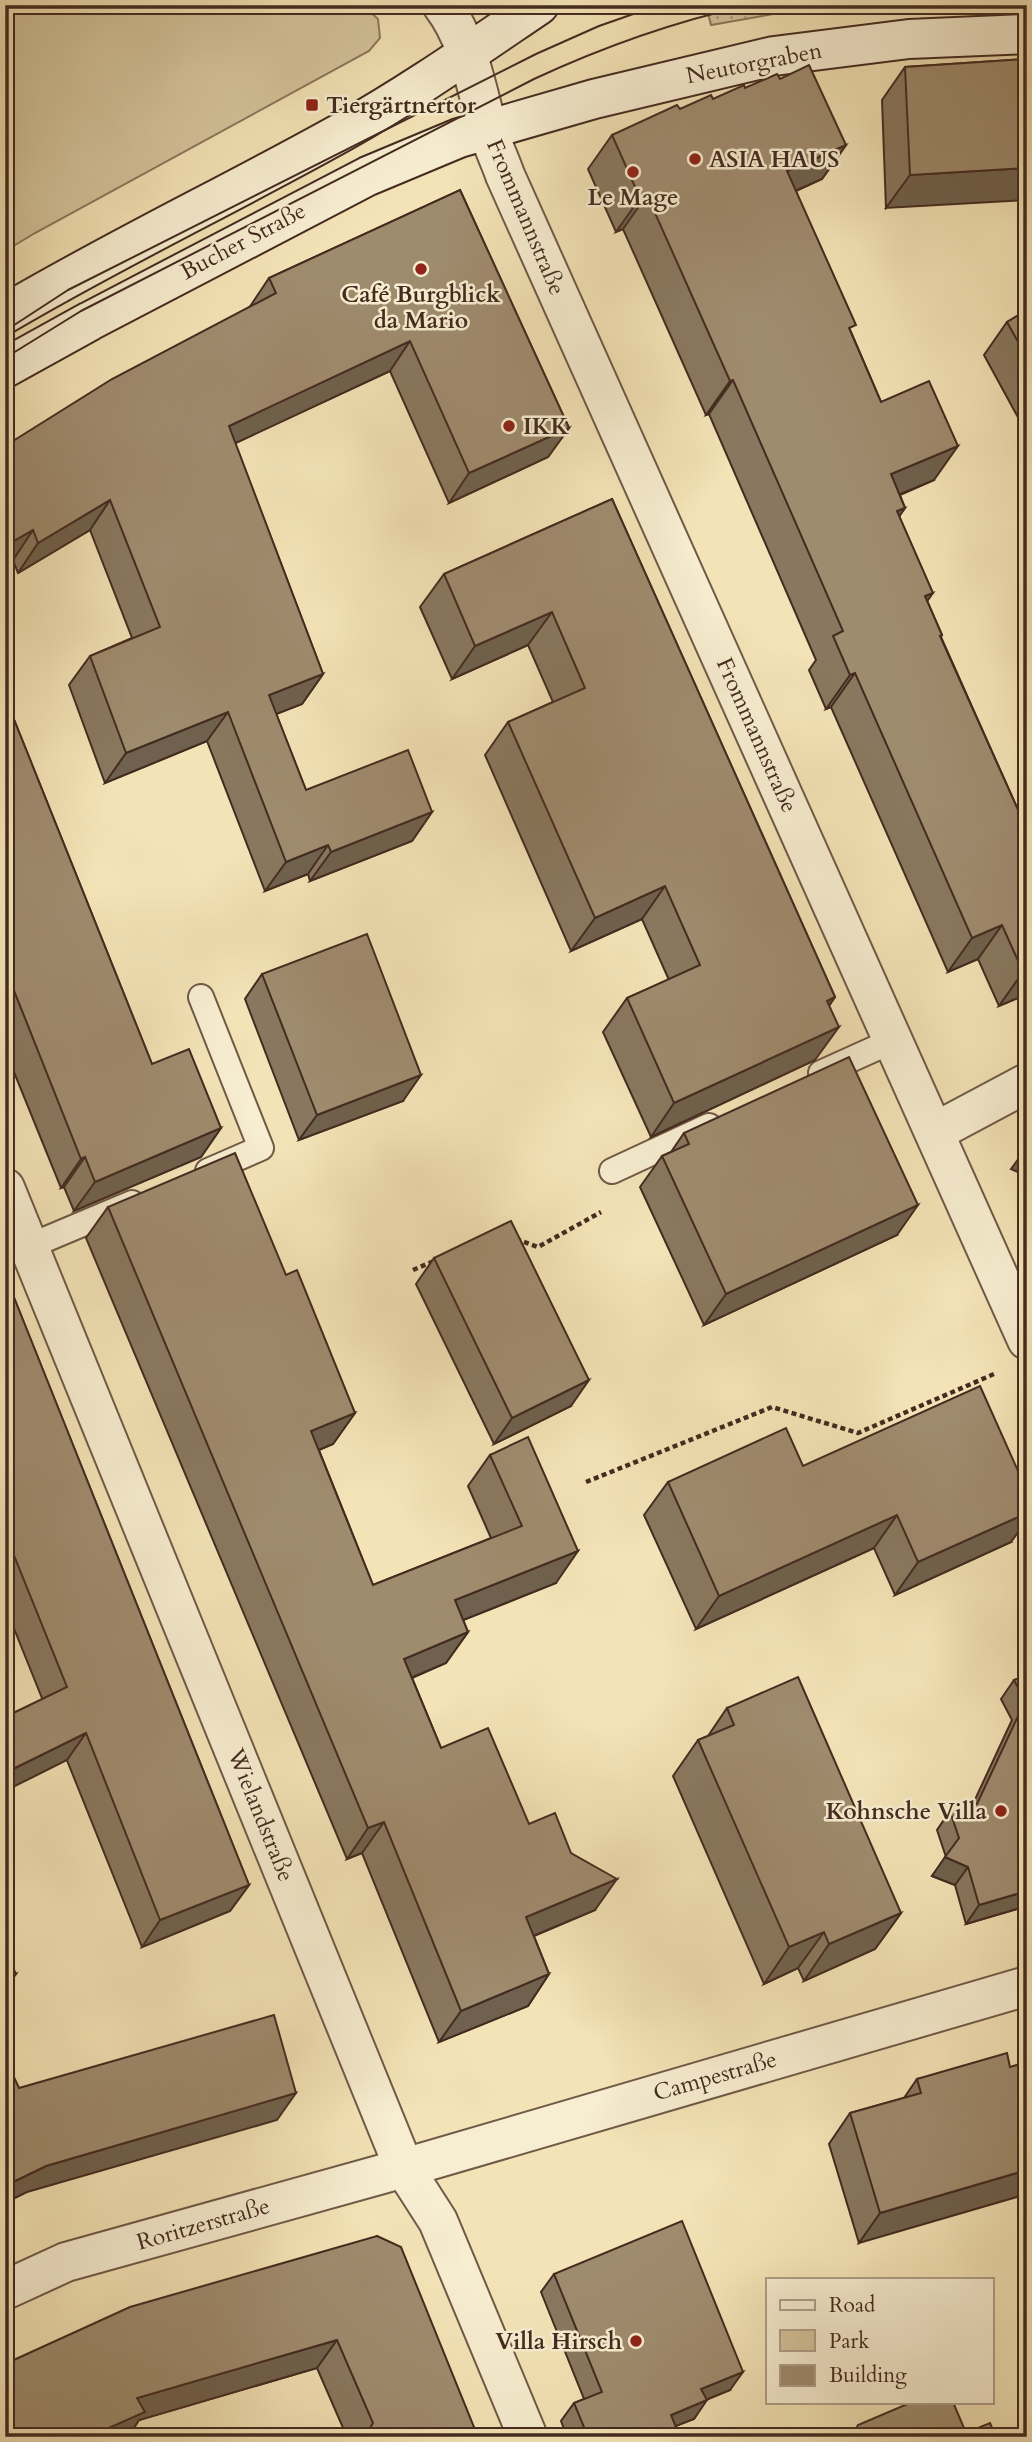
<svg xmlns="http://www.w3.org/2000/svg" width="1032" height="2442" font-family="Cardo,serif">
  <defs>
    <pattern id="grass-dots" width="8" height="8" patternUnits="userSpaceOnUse" patternTransform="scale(1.75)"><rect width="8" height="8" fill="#d5c49c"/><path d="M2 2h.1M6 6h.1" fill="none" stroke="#ae9f7f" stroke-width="1.8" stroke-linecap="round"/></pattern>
  </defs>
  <rect width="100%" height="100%" fill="#f3e3b6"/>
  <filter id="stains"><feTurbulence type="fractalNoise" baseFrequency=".00286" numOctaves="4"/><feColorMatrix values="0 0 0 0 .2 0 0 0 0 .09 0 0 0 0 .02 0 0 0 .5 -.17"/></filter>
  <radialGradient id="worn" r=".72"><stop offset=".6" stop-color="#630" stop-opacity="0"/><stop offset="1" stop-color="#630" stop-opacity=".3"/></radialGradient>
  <polygon fill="url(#grass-dots)" stroke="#8c785e" stroke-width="2" points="706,5 825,5 711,25"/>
  <polygon fill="#d5c49c" stroke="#8c785e" stroke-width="2" points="5,5 357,5 365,7 378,19 380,38 369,51 35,233 5,251"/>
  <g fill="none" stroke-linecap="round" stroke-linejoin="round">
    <g stroke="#705946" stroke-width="28">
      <g id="lane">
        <polyline points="201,997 261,1148 208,1171"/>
        <polyline points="821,1073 894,1040"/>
        <polyline points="612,1171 709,1126"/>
        <polyline points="30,1246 132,1203"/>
      </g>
    </g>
    <g stroke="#705946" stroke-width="42">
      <g id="street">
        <path d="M 442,5 C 469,40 476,88 488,129 C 492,145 500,160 505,175 L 1027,1340"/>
        <polyline points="935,1132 1027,1083"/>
        <polyline points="5,1188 404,2168 438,2221 528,2437"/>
        <polyline points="5,2290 66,2262 404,2168 1027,1986"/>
      </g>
    </g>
    <g stroke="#442b20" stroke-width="42">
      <g id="secondary">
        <path d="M 5,314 C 115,249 231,194 342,132 C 410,94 474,49 539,5"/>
        <polyline points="5,368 90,321 368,176 459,138 594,99 774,56 909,39 1027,34"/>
      </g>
    </g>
    <g stroke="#442b20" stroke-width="4.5" stroke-dasharray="5 3.5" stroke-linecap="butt">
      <polyline points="516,1239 538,1247 601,1212"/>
      <polyline points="413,1270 434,1261"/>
      <polyline points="586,1482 772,1407 858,1433 994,1374"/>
    </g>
    <use href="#lane" stroke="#f7edd0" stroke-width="24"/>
    <use href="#street" stroke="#f7edd0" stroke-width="38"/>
    <use href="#secondary" stroke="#f7edd0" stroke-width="38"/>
    <g stroke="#442b20" stroke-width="2">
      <polyline points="5,331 68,290 536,54 599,26 659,5"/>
      <path d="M 5,358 L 81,311 L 534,79 C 605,46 673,22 749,5"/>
    </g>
  </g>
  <g fill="#89785f" stroke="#442b20" stroke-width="2">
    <polygon points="1027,59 886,208 882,100 905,67"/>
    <polygon points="780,79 846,145 822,179 796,191 851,332 881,402 934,480 900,495 905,508 899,516 927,601 942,635 941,637 1027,830 1027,994 999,1006 978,959 948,972 831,707 826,709 809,670 816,660 709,414 706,415 623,229 616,232 588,169 612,135 680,109"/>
    <polygon points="460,190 569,428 548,457 449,503 390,371 235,443 323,674 302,704 276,714 306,790 432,812 412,841 310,881 308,874 265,891 207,741 105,783 69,685 90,656 132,638 90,530 18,573 13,560 5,446 249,308 269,278"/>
    <polygon points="1027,310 1027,434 984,355 1007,322"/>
    <polygon points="612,499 835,997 829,1006 815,1060 651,1137 603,1032 627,998 669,980 642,919 571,951 485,755 508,722 553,702 528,645 452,679 420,607 444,574"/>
    <polygon points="5,697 152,1064 221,1128 201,1157 74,1211 64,1187 61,1188 5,1050"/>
    <polygon points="262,974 403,1101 299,1140 245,999"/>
    <polygon points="684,1133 897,1235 704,1325 640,1187 662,1156 671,1152"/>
    <polygon points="108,1207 286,1275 355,1413 333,1444 319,1450 373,1585 491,1538 468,1486 490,1455 556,1583 463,1620 468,1632 446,1663 412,1678 441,1748 529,1824 595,1910 534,1936 549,1974 528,2006 439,2042 362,1853 347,1859 86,1238"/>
    <polygon points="434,1258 571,1406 494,1444 416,1284"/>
    <polygon points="5,1275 249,1885 230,1911 142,1947 5,1606"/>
    <polygon points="803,1466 1011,1542 895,1595 874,1548 696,1629 644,1515 668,1482"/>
    <polygon points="1027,1675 1027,1906 966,1924 955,1885 932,1876 946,1857 937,1830 950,1811 972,1806 1012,1720 1001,1699 1014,1680"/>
    <polygon points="727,1708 901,1913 875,1949 804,1981 798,1968 764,1984 673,1776 698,1740 708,1736"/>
    <polygon points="1010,2067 859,2243 829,2144 850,2113 904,2098 917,2079"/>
    <polygon points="377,2236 478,2437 347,2437 317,2368 139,2420 128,2437 5,2437"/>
    <polygon points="554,2274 730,2390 706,2400 694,2419 675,2426 680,2437 567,2437 561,2421 574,2403 584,2399 541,2292"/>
  </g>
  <g fill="#6f614d" stroke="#442b20" stroke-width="2">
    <polygon points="846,145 822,179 763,205 787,171"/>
    <polygon points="1027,168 1027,200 886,208 910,175"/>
    <polygon points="647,195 623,229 616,232 640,198"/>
    <polygon points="410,341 390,371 208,456 229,426"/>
    <polygon points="733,380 709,414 706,415 730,381"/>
    <polygon points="569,428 548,457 449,503 469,473"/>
    <polygon points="958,446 934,480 867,508 891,474"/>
    <polygon points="110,500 90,530 18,573 38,543"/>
    <polygon points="905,508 882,542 897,511"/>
    <polygon points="33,530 13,560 5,564 5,546"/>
    <polygon points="933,593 909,627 925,596"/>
    <polygon points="552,612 528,645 452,679 475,646"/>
    <polygon points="855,673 831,707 826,709 850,675"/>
    <polygon points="323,674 302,704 248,725 269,695"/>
    <polygon points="228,712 207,741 105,783 126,753"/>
    <polygon points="432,812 412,841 310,881 331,852"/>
    <polygon points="328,845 308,874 265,891 286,862"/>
    <polygon points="665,886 642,919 571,951 595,918"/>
    <polygon points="1002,925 978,959 948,972 972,938"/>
    <polygon points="1027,970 1027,994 999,1006 1023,972"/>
    <polygon points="835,997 812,1030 827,1001"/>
    <polygon points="839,1027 815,1060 651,1137 674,1103"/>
    <polygon points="421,1075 403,1101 299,1140 317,1115"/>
    <polygon points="221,1128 201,1157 74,1211 95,1182"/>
    <polygon points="1027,1147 1027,1176 1011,1169"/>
    <polygon points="85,1157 64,1187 61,1188 81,1159"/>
    <polygon points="918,1205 897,1235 704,1325 726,1294"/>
    <polygon points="589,1380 571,1406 494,1444 512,1418"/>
    <polygon points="355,1413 333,1444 289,1462 311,1431"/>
    <polygon points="1027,1513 1027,1520 1011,1542 895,1595 918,1562"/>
    <polygon points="897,1515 874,1548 696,1629 719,1596"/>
    <polygon points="578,1551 556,1583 433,1632 455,1600"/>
    <polygon points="468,1632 446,1663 382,1690 404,1659"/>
    <polygon points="86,1733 67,1760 5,1791 5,1773"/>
    <polygon points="384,1822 362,1853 347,1859 368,1828"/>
    <polygon points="945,1857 968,1867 955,1885 932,1876"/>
    <polygon points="617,1879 595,1910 504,1948 526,1917"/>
    <polygon points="249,1885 230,1911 142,1947 160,1920"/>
    <polygon points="1027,1891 1027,1906 966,1924 979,1905"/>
    <polygon points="901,1913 875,1949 804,1981 829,1944"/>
    <polygon points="824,1932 798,1968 764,1984 789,1947"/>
    <polygon points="16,1974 5,1990 5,1979"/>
    <polygon points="549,1974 528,2006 439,2042 461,2011"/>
    <polygon points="296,2093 277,2120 27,2192 5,2203 5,2186 46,2166"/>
    <polygon points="1027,2170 1027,2194 859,2243 880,2213"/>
    <polygon points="337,2340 317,2368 139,2420 128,2437 99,2437 102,2431 137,2398"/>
    <polygon points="743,2372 730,2390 688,2407 701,2389"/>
    <polygon points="707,2400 694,2419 658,2433 671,2415"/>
    <polygon points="101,2429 96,2437 85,2437"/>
  </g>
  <g fill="#9f8b6e" stroke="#442b20" stroke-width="2">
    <polygon points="1027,59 1027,168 910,175 905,67"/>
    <polygon points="809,65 846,145 787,171 856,325 849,328 881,402 929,381 958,446 891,474 905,508 897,511 933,593 925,596 942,635 940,636 1027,830 1027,970 1023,972 1002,925 972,938 855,673 850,675 833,636 843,631 733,380 730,381 647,195 640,198 612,135 677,105 680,109 711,95 713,99 744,85 745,88 777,74 780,79"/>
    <polygon points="460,190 569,428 469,473 410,341 229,426 323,674 269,695 306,790 408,750 432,812 331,852 328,845 286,862 228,712 126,753 90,656 160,627 110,500 38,543 33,530 5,546 5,446 112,379 276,293 269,278"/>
    <polygon points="1027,310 1027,358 1007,322"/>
    <polygon points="612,499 835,997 827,1001 839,1027 674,1103 627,998 700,965 665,886 595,918 508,722 585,688 552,612 475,646 444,574"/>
    <polygon points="5,697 152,1064 189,1049 221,1128 95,1182 85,1157 81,1159 5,968"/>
    <polygon points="367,934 421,1075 317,1115 262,974"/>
    <polygon points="849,1057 918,1205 726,1294 662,1156 689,1144 684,1133"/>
    <polygon points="235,1153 286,1275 297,1270 355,1413 311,1431 373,1585 522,1526 490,1455 528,1437 578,1551 455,1600 468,1632 404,1659 441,1748 488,1728 529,1824 555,1813 571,1853 617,1879 526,1917 549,1974 461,2011 384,1822 368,1828 108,1207"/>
    <polygon points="511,1221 589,1380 512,1418 434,1258"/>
    <polygon points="5,1275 249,1885 160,1920 86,1733 5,1773 5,1717 67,1687 5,1533"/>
    <polygon points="980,1386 1027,1491 1027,1513 918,1562 897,1515 719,1596 668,1482 786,1428 803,1466"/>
    <polygon points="1027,1675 1027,1891 979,1905 968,1867 945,1857 959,1838 950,1811 977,1804 1025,1701 1014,1680"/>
    <polygon points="798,1677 901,1913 829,1944 824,1932 789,1947 698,1740 734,1725 727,1708"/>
    <polygon points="5,1951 16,1974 5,1979"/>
    <polygon points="274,2015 296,2093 46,2166 5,2186 5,2058 19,2088"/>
    <polygon points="1007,2053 1010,2067 1027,2062 1027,2170 880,2213 850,2113 921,2093 917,2079"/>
    <polygon points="682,2221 743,2372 701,2389 707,2400 671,2415 680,2437 588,2437 574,2403 602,2392 554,2274"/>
    <polygon points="377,2236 401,2247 478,2437 365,2437 373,2423 337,2340 137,2398 145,2412 102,2431 101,2429 85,2437 5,2437 5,2364 130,2307"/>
    <polygon points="912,2402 953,2402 966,2433 990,2423 996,2437 851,2437 858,2425"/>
  </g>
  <g fill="#8f2418" stroke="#f7edd0" stroke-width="2.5">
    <rect x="305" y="98" width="14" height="14" rx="3.5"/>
    <circle cx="695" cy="159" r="7"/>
    <circle cx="633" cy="172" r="7"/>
    <circle cx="421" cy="269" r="7"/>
    <circle cx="509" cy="426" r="7"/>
    <circle cx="1001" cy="1811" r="7"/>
    <circle cx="636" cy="2341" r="7"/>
  </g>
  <g text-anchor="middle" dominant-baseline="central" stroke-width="5" stroke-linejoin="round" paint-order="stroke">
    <g font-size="23" fill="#442b20" stroke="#f7edd0">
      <text transform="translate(754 63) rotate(-11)">Neutorgraben</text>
      <text transform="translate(526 217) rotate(67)">Frommannstraße</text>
      <text transform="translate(243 241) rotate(-28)">Bucher Straße</text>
      <text transform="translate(757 735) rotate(66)">Frommannstraße</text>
      <text transform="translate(261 1815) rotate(68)">Wielandstraße</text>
      <text transform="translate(715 2076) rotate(-16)">Campestraße</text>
      <text transform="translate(203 2224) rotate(-16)">Roritzerstraße</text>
    </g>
    <g font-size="23" font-weight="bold" fill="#442b20" stroke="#f7edd0" text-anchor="start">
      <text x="326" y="105">Tiergärtnertor</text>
      <text x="709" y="159">ASIA HAUS</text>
      <text x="633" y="197" text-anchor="middle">Le Mage</text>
      <text x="421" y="294" text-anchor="middle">Café Burgblick<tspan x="421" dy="26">da Mario</tspan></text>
      <text x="523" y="426">IKK</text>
      <text x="987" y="1811" text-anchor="end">Kohnsche Villa</text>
      <text x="622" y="2341" text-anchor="end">Villa Hirsch</text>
    </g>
  </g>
  <rect width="1032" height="2442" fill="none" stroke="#f3e3b6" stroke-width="28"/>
  <rect x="7" y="7" width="1018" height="2428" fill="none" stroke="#442b20" stroke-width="3.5"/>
  <rect x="14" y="14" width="1004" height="2414" fill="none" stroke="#442b20" stroke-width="2"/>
  <rect x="766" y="2278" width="228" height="126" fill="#f7edd0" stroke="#af9f8a" stroke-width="2"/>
  <rect x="780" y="2300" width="35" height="10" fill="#f7edd0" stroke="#af9f8a" stroke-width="2"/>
  <text x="829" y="2312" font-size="21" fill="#442b20">Road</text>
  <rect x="780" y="2330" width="35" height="21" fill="#d5c49c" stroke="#af9f8a" stroke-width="2"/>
  <text x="829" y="2348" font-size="21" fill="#442b20">Park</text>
  <rect x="780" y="2365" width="35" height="21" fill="#9f8b6e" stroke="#af9f8a" stroke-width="2"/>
  <text x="829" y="2382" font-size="21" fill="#442b20">Building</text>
  <rect width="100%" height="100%" filter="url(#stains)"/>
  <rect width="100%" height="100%" fill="url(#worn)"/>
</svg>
